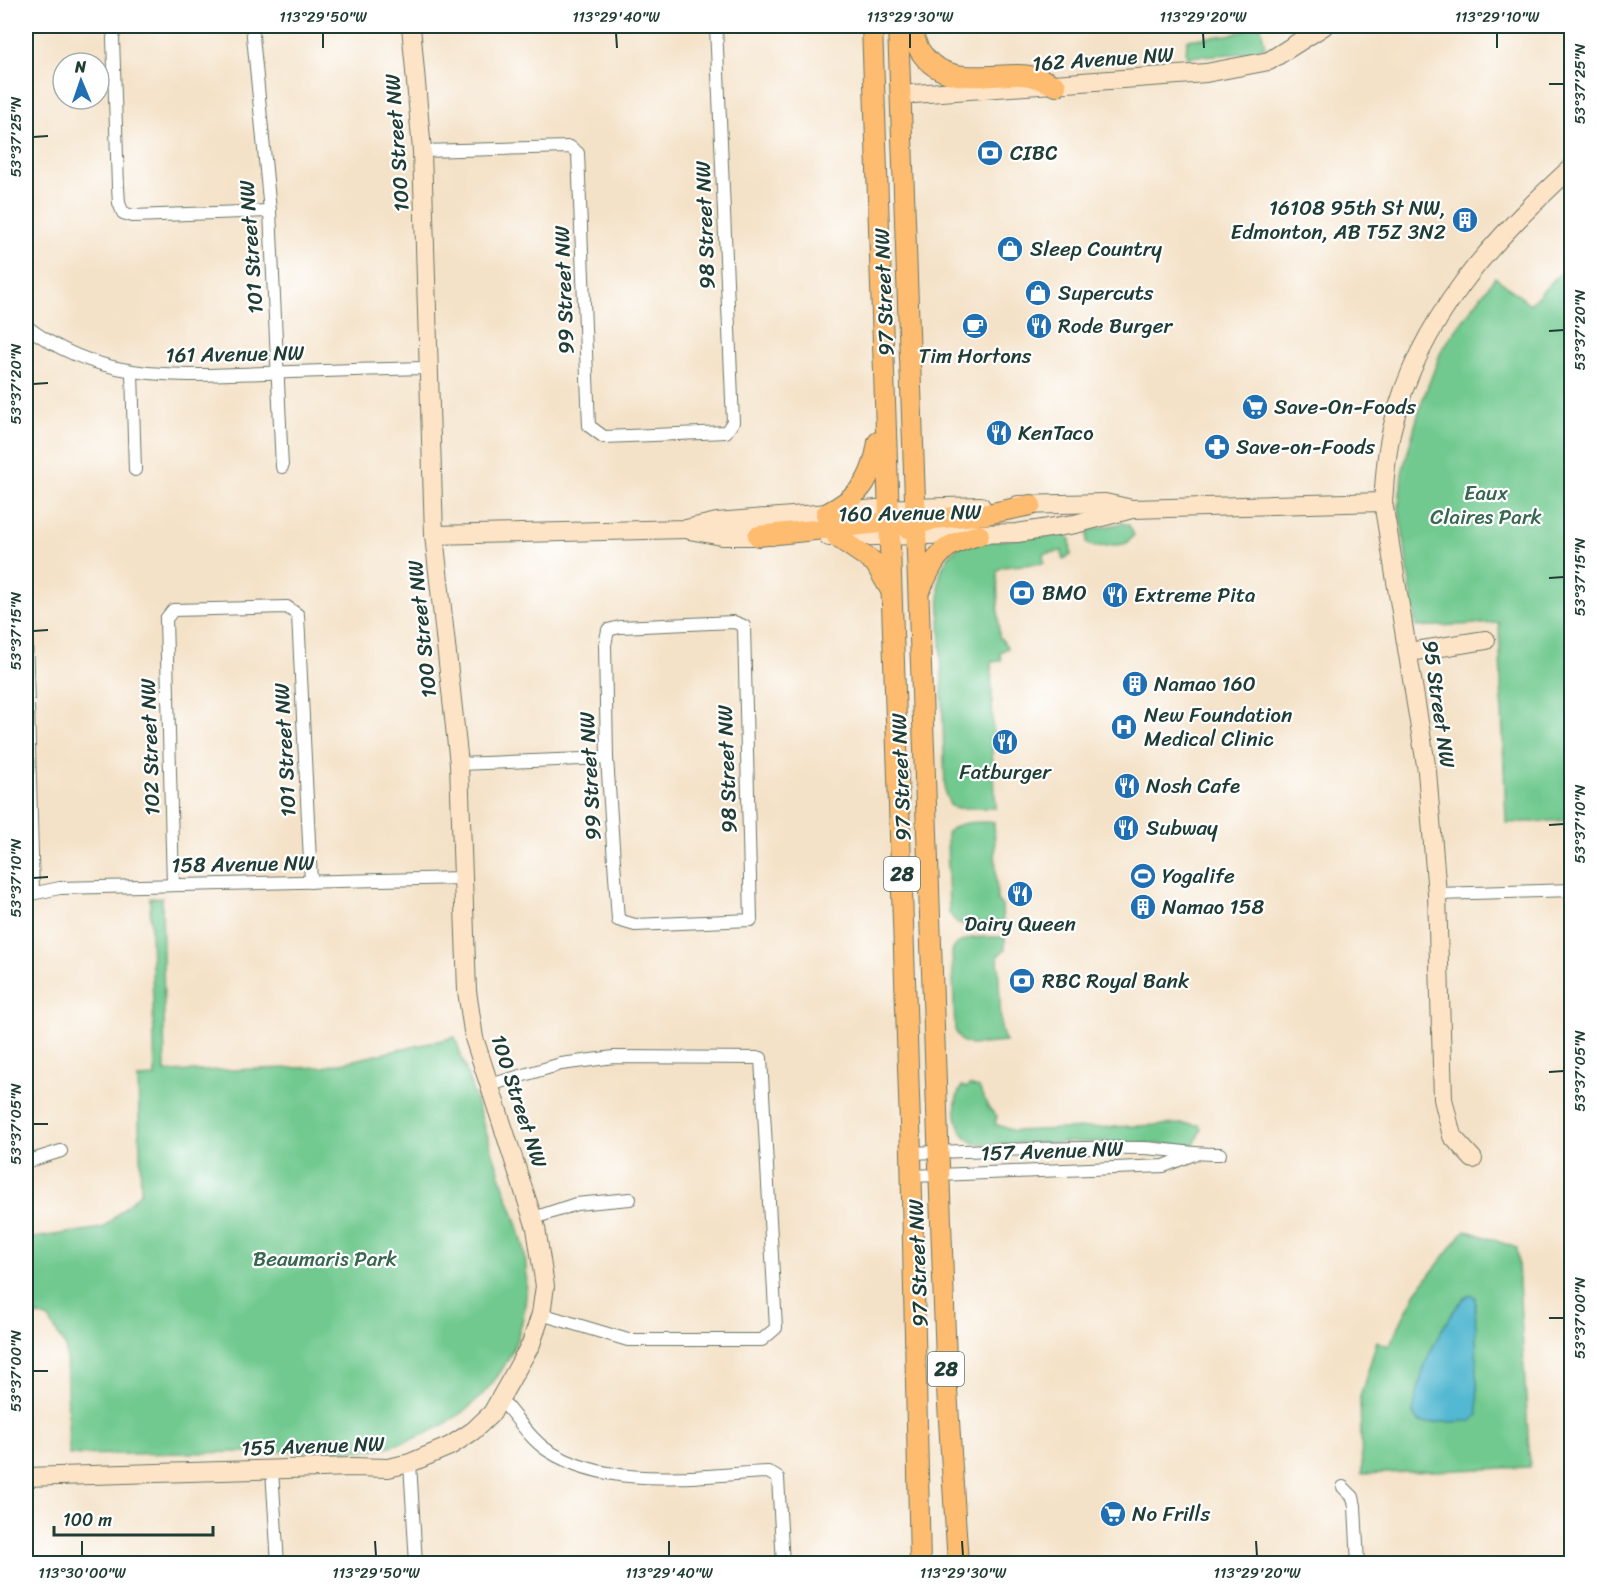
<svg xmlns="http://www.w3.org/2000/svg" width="1597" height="1589" font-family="Sriracha,sans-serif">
  <rect width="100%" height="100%" fill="#fff"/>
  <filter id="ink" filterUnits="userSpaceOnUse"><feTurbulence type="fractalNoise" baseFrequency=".0167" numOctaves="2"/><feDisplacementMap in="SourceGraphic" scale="12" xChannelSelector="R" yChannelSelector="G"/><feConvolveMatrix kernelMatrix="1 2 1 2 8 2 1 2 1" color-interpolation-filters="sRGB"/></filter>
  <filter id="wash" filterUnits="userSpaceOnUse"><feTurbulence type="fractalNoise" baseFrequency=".008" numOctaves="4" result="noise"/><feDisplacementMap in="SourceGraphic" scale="24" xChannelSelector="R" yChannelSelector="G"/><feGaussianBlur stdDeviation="1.35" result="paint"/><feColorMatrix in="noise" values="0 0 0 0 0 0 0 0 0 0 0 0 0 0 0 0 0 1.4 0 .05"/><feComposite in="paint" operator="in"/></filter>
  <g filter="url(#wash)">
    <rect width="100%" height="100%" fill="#f4e2c8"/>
    <g fill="#71c98f" stroke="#488362" stroke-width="1.5">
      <polygon points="1244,26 1261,26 1265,47 1247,53 1186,57 1187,40 1234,34 1245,30"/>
      <polygon points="1571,262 1571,820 1506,823 1499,623 1416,627 1399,507 1402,473 1421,404 1442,349 1495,277 1530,304"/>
      <polygon points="1123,523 1129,525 1134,535 1125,544 1095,547 1087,543 1088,530"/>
      <path d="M 1065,534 L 1070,539 L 1071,555 L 1063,559 L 1062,551 L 1043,554 L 1044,563 L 1002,567 L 997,571 L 999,636 L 1008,648 L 1000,652 L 1001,661 L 991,662 L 993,736 L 991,737 L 996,808 L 954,808 L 950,805 L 945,793 L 939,580 C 942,564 949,551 965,544 Z"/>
      <path d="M 994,822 L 997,900 L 1002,906 L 1003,923 L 958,924 L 949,913 L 947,834 C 957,819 978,823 994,822 Z"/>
      <path d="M 150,898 L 162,898 L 165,1072 L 324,1067 L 455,1037 C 471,1086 487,1135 503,1184 C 510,1205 520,1227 524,1249 C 541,1356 473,1434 370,1450 L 69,1455 L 66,1348 L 49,1319 L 26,1311 L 26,1239 L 103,1228 L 141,1192 L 138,1078 L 155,1077 Z"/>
      <path d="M 1005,937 L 1005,950 L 998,955 L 1001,1028 L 1005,1042 L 971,1045 L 961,1041 L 955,1030 L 952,951 C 960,933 988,938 1005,937 Z"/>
      <path d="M 969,1085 L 979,1088 L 989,1109 L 997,1116 L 995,1124 L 1014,1131 L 1183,1124 L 1199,1125 L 1201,1129 L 1194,1145 L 1092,1142 L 977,1144 C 955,1136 950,1105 962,1086 L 966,1088 Z"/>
      <polygon points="1465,1230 1517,1248 1530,1467 1362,1474 1360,1397 1377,1341 1389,1346 1416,1292"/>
    </g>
    <path fill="#53b8d1" stroke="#397a82" stroke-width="1.5" d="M 1471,1294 L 1475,1297 L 1478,1415 L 1472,1421 L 1420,1423 L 1413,1413 C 1417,1396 1420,1376 1427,1359 C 1434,1344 1456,1299 1471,1294 Z"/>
  </g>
  <g filter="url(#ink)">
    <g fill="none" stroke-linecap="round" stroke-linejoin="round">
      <g stroke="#6a7768" stroke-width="14">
        <g id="street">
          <polyline points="116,26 113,38 118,187 119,203 123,213 133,216 270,211"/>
          <polyline points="252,26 270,211 282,467"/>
          <polyline points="422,151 570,147 578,153 589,426 604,437 726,432 733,422 716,26"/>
          <path d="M 26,326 C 101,383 176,376 265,373 C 320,371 375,369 429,368"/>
          <polyline points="132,373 135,470"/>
          <polygon points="734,622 744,626 751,920 635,925 618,920 607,758 605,645 608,630 620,627"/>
          <polyline points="26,632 33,893"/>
          <polyline points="459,764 607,758"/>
          <polyline points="173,885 166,619 173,610 287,607 298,615 311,882"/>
          <polyline points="1437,894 1572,890"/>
          <polyline points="26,895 60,888 462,878"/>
          <polyline points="490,1085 561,1064 614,1057 761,1058 776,1328 762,1340 628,1340 541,1314"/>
          <path d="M 911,1153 C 988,1150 1065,1147 1142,1148 C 1170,1149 1192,1155 1220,1154"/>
          <polyline points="26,1162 61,1151"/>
          <polyline points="912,1176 1164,1166 1192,1155"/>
          <polyline points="534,1218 576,1204 630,1199"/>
          <path d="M 501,1400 C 515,1415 530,1439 547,1450 C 610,1491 697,1475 768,1472 L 778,1478 L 783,1564"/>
          <polyline points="410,1463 416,1564"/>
          <polyline points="272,1470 278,1564"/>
          <polyline points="1343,1487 1353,1497 1355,1506 1358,1564"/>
        </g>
      </g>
      <g stroke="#6a7768" stroke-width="20">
        <g id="secondary">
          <polyline points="900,95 1206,73 1269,61 1324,26"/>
          <polyline points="1018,505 1105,503 1132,509"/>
          <polyline points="689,530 722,536 772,536"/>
          <polyline points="434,535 686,529 717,522 877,509 981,506"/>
          <polyline points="829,537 1017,533 1075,524 1132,509 1383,502"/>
          <polyline points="1409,652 1486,640"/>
          <path d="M 1473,1159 L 1452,1136 L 1443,1099 L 1437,894 L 1427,771 L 1383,502 C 1385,477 1386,451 1393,425 C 1419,319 1493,239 1572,167"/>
          <polyline points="26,1477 353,1467 388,1468 410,1463 450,1446 473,1431 492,1413 531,1344 541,1314 545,1286 536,1228 474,1038 467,991 459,764 434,535 422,151 411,26"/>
        </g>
      </g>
      <g stroke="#6a7768" stroke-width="22">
        <g id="primary">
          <polyline points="872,26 911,1153 920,1564"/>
          <polyline points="898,26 947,1389 958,1564"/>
          <path d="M 909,26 C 913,34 916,44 920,51 C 943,87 986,74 1020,75 C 1033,75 1044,80 1056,86"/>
          <path d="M 826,514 C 860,496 872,481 878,442"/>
          <polyline points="907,528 934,519 987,514 1031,505"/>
          <polyline points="758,536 890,522 903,518"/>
          <polyline points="837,537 875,563 890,589"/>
          <path d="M 921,588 C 938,553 940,546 979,535"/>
        </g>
      </g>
      <use href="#street" stroke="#fff" stroke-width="12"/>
      <use href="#secondary" stroke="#fee4c6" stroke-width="18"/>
      <use href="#primary" stroke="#fdbc70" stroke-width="20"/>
    </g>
  </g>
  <path fill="none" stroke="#1f3d34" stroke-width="2" d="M 323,33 L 323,48M 616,33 L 617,48M 910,33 L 910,48M 1203,33 L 1204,48M 1497,33 L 1497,48M 1549,84 L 1564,84M 33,137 L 48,136M 1549,331 L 1564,330M 33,384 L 48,383M 1549,578 L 1564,577M 33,631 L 48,630M 1549,825 L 1564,824M 33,878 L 48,877M 1549,1072 L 1564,1071M 33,1124 L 48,1124M 1549,1318 L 1564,1318M 33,1371 L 48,1371M 82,1541 L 82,1556M 375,1541 L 376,1556M 669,1541 L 669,1556M 962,1541 L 963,1556M 1256,1541 L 1257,1556"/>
  <defs>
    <g id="bank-disc" transform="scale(1.35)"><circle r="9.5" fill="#1f6fb2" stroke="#fff"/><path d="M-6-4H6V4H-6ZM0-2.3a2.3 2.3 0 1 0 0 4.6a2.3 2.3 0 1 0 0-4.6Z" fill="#fff"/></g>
    <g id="building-disc" transform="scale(1.35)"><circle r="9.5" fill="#1f6fb2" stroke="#fff"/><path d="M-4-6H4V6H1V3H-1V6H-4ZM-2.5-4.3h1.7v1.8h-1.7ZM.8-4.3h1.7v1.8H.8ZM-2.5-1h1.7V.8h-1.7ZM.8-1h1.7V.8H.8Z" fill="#fff"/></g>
    <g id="shop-disc" transform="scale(1.35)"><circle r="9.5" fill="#1f6fb2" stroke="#fff"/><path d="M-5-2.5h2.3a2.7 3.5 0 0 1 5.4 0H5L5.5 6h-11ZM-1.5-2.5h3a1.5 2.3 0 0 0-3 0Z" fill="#fff"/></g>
    <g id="cafe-disc" transform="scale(1.35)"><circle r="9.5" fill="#1f6fb2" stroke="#fff"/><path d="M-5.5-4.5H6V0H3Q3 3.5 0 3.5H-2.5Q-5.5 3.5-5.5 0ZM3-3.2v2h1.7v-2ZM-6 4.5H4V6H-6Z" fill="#fff"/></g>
    <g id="restaurant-disc" transform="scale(1.35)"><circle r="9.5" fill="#1f6fb2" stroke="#fff"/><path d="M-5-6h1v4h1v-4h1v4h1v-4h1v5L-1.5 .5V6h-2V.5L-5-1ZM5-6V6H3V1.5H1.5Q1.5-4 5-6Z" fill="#fff"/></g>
    <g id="supermarket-disc" transform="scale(1.35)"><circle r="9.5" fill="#1f6fb2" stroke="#fff"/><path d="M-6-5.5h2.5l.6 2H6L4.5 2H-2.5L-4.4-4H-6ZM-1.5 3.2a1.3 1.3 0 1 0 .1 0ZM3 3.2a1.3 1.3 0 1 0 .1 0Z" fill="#fff"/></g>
    <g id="pharmacy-disc" transform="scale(1.35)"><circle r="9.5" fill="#1f6fb2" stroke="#fff"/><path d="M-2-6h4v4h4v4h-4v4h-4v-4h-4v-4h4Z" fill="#fff"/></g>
    <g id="hospital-disc" transform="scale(1.35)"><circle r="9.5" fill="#1f6fb2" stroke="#fff"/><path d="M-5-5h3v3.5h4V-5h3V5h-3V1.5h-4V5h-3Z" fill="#fff"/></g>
    <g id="stadium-disc" transform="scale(1.35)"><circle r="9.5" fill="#1f6fb2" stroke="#fff"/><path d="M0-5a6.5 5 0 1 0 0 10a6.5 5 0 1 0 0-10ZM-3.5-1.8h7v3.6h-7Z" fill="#fff"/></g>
  </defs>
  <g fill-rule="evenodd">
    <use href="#bank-disc" x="990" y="153"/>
    <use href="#building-disc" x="1465" y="220"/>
    <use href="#shop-disc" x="1010" y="249"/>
    <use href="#shop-disc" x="1038" y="293"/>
    <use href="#cafe-disc" x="975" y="326"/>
    <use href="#restaurant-disc" x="1039" y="326"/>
    <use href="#supermarket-disc" x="1255" y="407"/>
    <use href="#restaurant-disc" x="999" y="433"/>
    <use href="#pharmacy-disc" x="1217" y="447"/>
    <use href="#bank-disc" x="1022" y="593"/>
    <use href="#restaurant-disc" x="1115" y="595"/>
    <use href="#building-disc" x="1135" y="684"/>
    <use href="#hospital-disc" x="1124" y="727"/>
    <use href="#restaurant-disc" x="1005" y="742"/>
    <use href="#restaurant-disc" x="1127" y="786"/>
    <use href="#restaurant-disc" x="1126" y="828"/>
    <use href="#stadium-disc" x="1143" y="876"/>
    <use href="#restaurant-disc" x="1020" y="894"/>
    <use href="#building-disc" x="1143" y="907"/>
    <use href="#bank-disc" x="1022" y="981"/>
    <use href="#supermarket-disc" x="1113" y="1514"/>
  </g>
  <g text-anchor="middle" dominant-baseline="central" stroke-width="4.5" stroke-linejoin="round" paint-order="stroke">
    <g fill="#fff" stroke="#627771" stroke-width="1.5">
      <rect x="884" y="857" width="36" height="34" rx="4.5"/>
      <rect x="928" y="1352" width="36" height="34" rx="4.5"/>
    </g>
    <g font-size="20" font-weight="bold" fill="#1f3d34">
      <text x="902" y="874">28</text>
      <text x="946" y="1369">28</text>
    </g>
    <g font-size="21" fill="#1f3d34" stroke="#fff">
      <text transform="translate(1103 59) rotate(-4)">162 Avenue NW</text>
      <text transform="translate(397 143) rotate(-94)">100 Street NW</text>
      <text transform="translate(705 225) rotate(-92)">98 Street NW</text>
      <text transform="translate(251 247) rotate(-94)">101 Street NW</text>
      <text transform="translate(564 290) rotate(-92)">99 Street NW</text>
      <text transform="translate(884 292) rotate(-92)">97 Street NW</text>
      <text transform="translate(235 354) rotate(-1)">161 Avenue NW</text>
      <text transform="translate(910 513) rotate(-1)">160 Avenue NW</text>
      <text transform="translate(422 629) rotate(-96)">100 Street NW</text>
      <text transform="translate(1439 704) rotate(82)">95 Street NW</text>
      <text transform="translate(150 747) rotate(-92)">102 Street NW</text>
      <text transform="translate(285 750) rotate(-93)">101 Street NW</text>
      <text transform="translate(727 769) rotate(-92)">98 Street NW</text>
      <text transform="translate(590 776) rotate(-93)">99 Street NW</text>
      <text transform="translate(901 777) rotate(-92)">97 Street NW</text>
      <text transform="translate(243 864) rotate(-1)">158 Avenue NW</text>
      <text transform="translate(519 1101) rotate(72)">100 Street NW</text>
      <text transform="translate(1052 1151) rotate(-2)">157 Avenue NW</text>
      <text transform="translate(918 1263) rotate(-92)">97 Street NW</text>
      <text transform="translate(313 1446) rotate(-2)">155 Avenue NW</text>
    </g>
    <g font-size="21" fill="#1f3d34" stroke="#fff" text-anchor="start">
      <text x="1010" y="153">CIBC</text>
      <text x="1446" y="208" text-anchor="end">16108 95th St NW,<tspan x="1446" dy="24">Edmonton, AB T5Z 3N2</tspan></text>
      <text x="1030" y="249">Sleep Country</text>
      <text x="1058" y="293">Supercuts</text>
      <text x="1058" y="326">Rode Burger</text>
      <text x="975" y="356" text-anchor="middle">Tim Hortons</text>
      <text x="1274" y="407">Save-On-Foods</text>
      <text x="1018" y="433">KenTaco</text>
      <text x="1236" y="447">Save-on-Foods</text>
      <text x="1042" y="593">BMO</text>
      <text x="1134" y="595">Extreme Pita</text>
      <text x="1154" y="684">Namao 160</text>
      <text x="1144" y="715">New Foundation<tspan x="1144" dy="24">Medical Clinic</tspan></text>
      <text x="1005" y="772" text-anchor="middle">Fatburger</text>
      <text x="1146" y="786">Nosh Cafe</text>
      <text x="1146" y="828">Subway</text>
      <text x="1162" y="876">Yogalife</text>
      <text x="1162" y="907">Namao 158</text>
      <text x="1020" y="924" text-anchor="middle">Dairy Queen</text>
      <text x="1042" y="981">RBC Royal Bank</text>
      <text x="1132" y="1514">No Frills</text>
    </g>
    <g font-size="21" fill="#38674f" stroke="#fff">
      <text x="1486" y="493">Eaux<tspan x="1486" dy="24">Claires Park</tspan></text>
      <text x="325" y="1259">Beaumaris Park</text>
    </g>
  </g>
  <rect width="1597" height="1589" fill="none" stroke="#fff" stroke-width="66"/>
  <g transform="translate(81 81) rotate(358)"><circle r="28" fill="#ffffff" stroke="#a5b1ae" stroke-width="1.5"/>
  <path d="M0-4.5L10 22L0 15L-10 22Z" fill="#1f6fb2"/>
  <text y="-9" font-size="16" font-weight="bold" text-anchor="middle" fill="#1f3d34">N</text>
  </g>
  <path d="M54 1526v9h159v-9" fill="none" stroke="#1f3d34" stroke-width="3"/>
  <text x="63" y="1526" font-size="18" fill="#1f3d34" stroke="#ffffff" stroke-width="4.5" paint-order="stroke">100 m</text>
  <rect x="33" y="33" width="1531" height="1523" fill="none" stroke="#1f3d34" stroke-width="2"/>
  <g font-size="15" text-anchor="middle" fill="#1f3d34">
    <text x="323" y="22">113°29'50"W</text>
    <text x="616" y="22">113°29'40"W</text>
    <text x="910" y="22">113°29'30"W</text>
    <text x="1203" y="22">113°29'20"W</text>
    <text x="1497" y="22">113°29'10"W</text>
    <text transform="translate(1580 84) rotate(-90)" y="5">53°37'25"N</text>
    <text transform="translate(16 137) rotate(-90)" y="5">53°37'25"N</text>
    <text transform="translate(1580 330) rotate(-90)" y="5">53°37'20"N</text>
    <text transform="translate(16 384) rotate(-90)" y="5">53°37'20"N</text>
    <text transform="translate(1580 577) rotate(-90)" y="5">53°37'15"N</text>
    <text transform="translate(16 631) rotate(-90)" y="5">53°37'15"N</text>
    <text transform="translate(1580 824) rotate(-90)" y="5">53°37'10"N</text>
    <text transform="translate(16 878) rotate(-90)" y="5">53°37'10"N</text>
    <text transform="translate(1580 1071) rotate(-90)" y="5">53°37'05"N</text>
    <text transform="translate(16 1124) rotate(-90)" y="5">53°37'05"N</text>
    <text transform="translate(1580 1318) rotate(-90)" y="5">53°37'00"N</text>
    <text transform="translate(16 1371) rotate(-90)" y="5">53°37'00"N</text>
    <text x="82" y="1578">113°30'00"W</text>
    <text x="376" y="1578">113°29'50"W</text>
    <text x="669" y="1578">113°29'40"W</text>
    <text x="963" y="1578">113°29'30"W</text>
    <text x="1257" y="1578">113°29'20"W</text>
  </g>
</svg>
